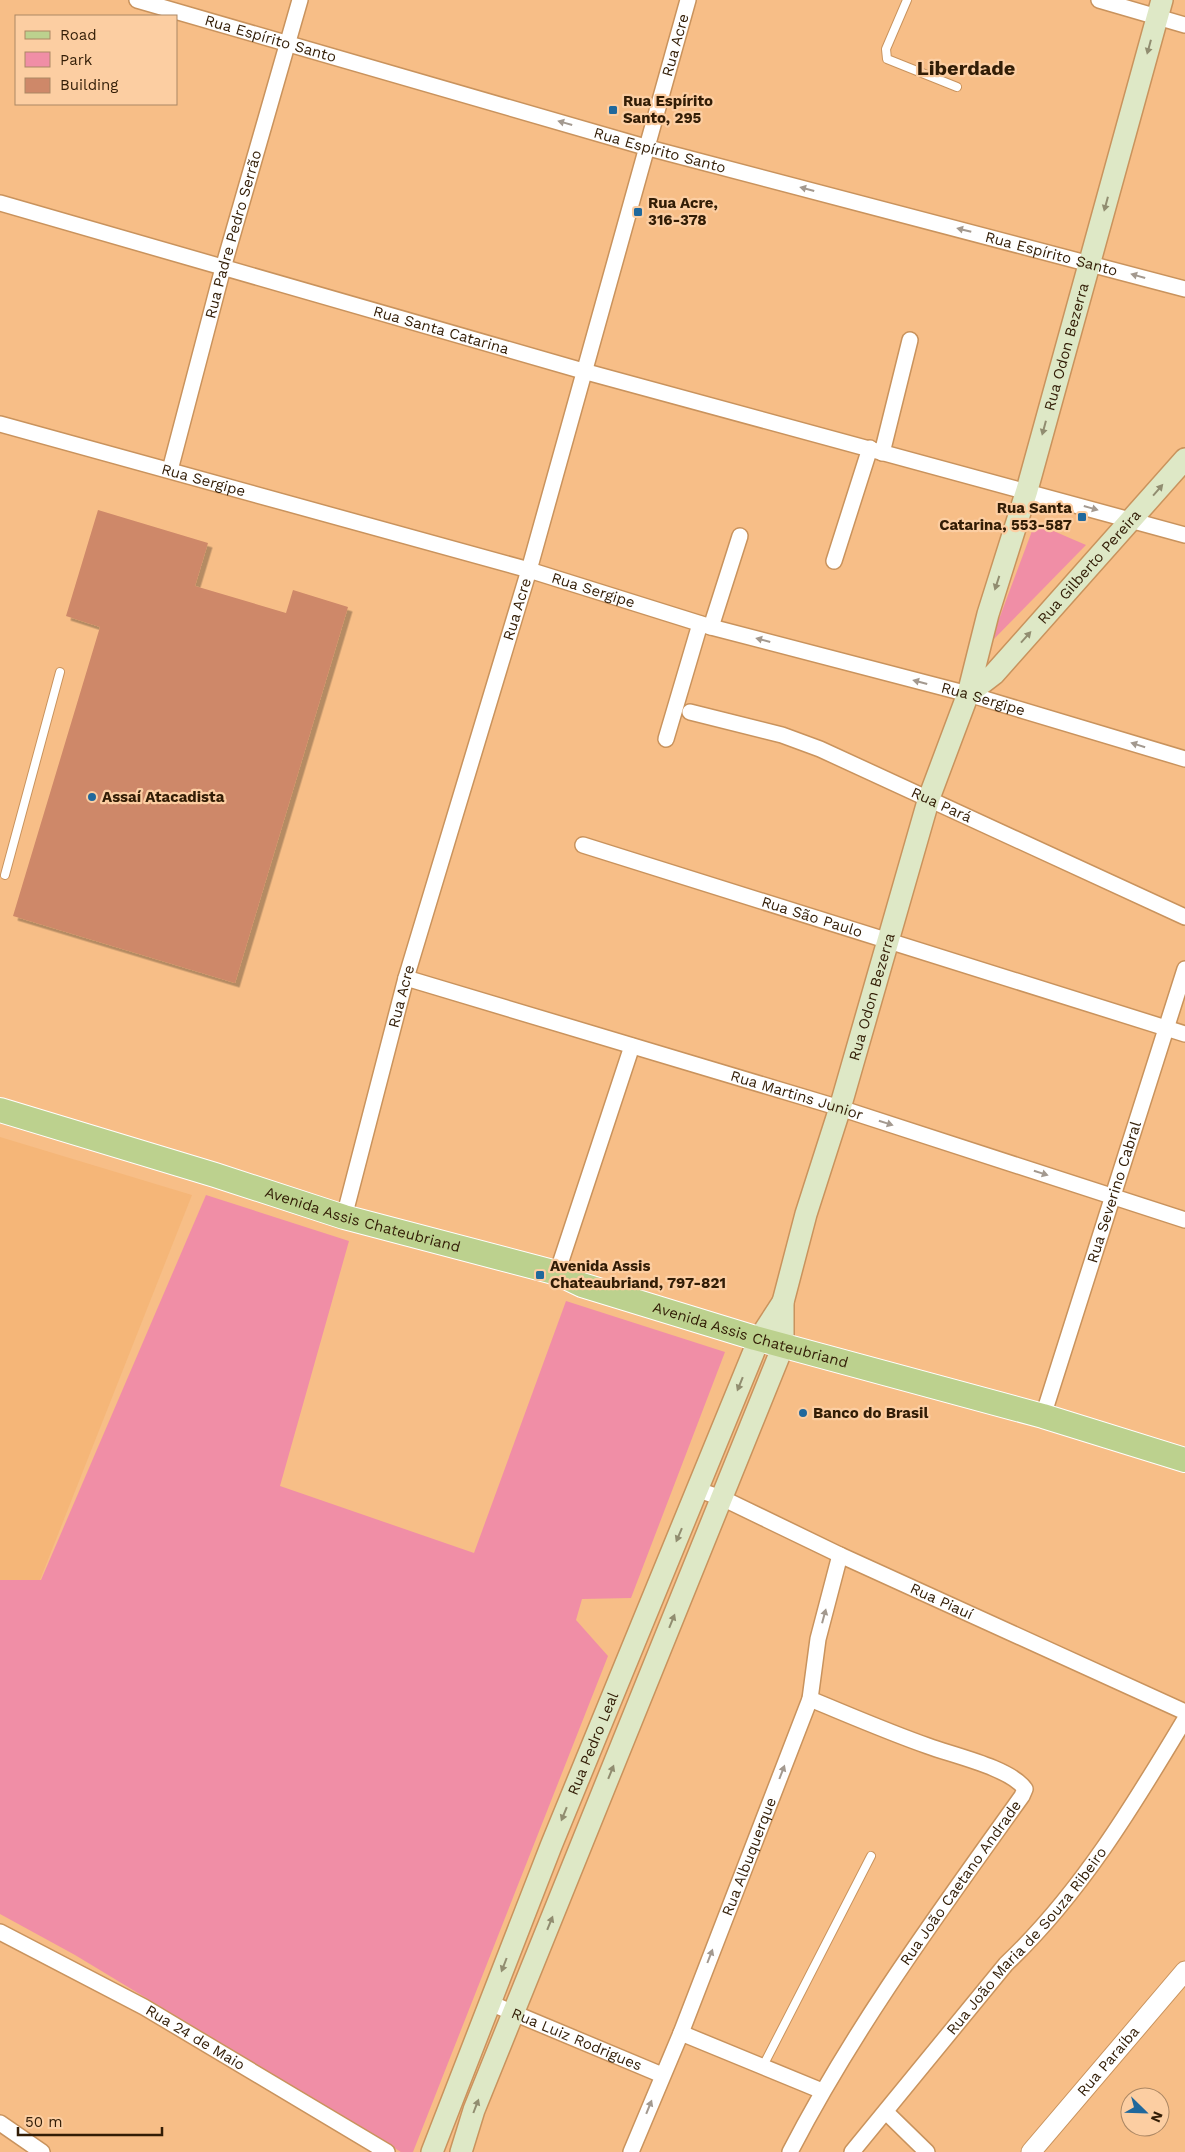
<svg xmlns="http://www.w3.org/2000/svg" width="1185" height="2152" font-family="'Work Sans',sans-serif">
  <defs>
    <filter id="shadow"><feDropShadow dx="4.5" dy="4.5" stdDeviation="0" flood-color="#0004"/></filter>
  </defs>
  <rect width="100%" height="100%" fill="#f7be87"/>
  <polygon fill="#f5b678" points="0,1137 192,1195 40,1580 0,1580"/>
  <g fill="#f08ea6">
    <polygon points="1035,523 1086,545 990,643"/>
    <polygon points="206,1195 349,1241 280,1486 474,1553 566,1301 725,1352 631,1598 582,1599 576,1620 608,1656 413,2152 401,2152 75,1955 0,1914 0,1580 41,1580"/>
  </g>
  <polygon fill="#ce8869" filter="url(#shadow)" points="98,510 208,543 195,586 286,613 293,590 348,607 235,983 13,916 100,627 66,616"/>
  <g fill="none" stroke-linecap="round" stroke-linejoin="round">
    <g stroke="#c9935d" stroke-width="10">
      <g id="service">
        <polyline points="907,0 886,49 887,59 957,87"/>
        <polyline points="5,875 60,672"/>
        <polyline points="763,2066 871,1856"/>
      </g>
    </g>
    <g stroke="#c9935d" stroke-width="18">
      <g id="minor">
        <path id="s1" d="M 137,0 L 645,147 L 1185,289"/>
        <polyline points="1099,0 1185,25"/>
        <path id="s2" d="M 0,203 L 583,371 L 1185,535"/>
        <path id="s3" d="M 0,424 L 529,570 L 711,627 L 968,694 L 1185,759"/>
        <polyline points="882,453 910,340"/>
        <path id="s4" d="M 170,470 L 223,268 L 300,0"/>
        <polyline points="834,561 870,448"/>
        <polyline points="711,627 740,536"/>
        <path id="s5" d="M 690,712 L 782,735 L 820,749 L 1185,917"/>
        <polyline points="666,739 700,624"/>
        <path id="s6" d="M 583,845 L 1185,1034"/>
        <path id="s7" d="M 406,978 L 840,1108 L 1185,1220"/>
        <path id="s8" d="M 344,1217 L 406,978 L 529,570 L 688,0"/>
        <polyline points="557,1273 632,1046"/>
        <path id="s9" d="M 1043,1416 L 1185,969"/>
        <path id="s10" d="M 698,1490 L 722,1498 L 840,1555 L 1185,1712"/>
        <path id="s11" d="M 0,1932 L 144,2007 L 387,2152"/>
        <path id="s12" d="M 490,2003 L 662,2075"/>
        <polyline points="681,2033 822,2091"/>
        <polyline points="886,2112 927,2152"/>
        <polyline points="0,2123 42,2152"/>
        <path id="s13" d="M 631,2152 L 681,2033 L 810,1699 L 818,1639 L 840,1555"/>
        <path id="s14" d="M 790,2152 C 855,2026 940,1911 1022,1796 L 1025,1789 C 1011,1768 952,1755 928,1746 C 888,1732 849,1715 810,1699"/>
        <path id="s15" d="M 852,2152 L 1006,1964 C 1080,1894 1133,1806 1185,1719"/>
      </g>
    </g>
    <g stroke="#c9935d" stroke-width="21">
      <g id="tertiary">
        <path id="s16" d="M 1031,2152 L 1185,1971"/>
      </g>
    </g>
    <g stroke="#c9935d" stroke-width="24">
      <g id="secondary">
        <path id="s17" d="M 968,694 L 994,674 L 1185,459"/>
        <path id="s18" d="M 432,2152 L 551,1846 L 759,1339 L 783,1302"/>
        <path id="s19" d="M 461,2152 L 474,2110 L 783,1346 L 783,1302 L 806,1214 L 840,1108 L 929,798 L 968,694 L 988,614 L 1027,490 L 1162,0"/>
      </g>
    </g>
    <g stroke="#fff" stroke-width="26">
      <g id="primary">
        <path id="s20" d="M 0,1110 L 215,1175 L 344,1217 L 557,1273 L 582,1285 L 755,1338 L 1043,1416 L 1185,1460"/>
      </g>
    </g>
    <use href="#service" stroke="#fff" stroke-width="8"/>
    <use href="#minor" stroke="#fff" stroke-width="15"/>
    <use href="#tertiary" stroke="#fff" stroke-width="19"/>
    <use href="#secondary" stroke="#dee8c6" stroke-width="21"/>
    <use href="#primary" stroke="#bcd18e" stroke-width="24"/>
  </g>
  <defs><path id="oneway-solid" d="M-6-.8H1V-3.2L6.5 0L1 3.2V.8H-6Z" transform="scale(1.25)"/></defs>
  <g fill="#918d70">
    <use href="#oneway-solid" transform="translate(1149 47) rotate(105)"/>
    <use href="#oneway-solid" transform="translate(1106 204) rotate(105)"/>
    <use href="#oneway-solid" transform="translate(1044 428) rotate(105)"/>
    <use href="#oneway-solid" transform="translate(1158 490) rotate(-49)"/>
    <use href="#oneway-solid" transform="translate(997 583) rotate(108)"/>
    <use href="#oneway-solid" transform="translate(1026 637) rotate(-48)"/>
    <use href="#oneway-solid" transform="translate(740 1384) rotate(112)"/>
    <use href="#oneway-solid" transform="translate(679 1535) rotate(113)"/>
    <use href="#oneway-solid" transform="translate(672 1621) rotate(-68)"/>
    <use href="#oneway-solid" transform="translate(611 1772) rotate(-68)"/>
    <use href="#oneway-solid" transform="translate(564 1814) rotate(112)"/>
    <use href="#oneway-solid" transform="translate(550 1923) rotate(-68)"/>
    <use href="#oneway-solid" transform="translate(504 1965) rotate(111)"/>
    <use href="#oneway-solid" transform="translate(476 2106) rotate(-69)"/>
  </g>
  <g fill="#a3998f">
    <use href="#oneway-solid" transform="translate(565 123) rotate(-164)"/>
    <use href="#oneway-solid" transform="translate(807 189) rotate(-165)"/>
    <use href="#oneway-solid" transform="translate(964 230) rotate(-166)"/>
    <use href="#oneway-solid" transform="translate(1138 276) rotate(-164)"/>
    <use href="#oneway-solid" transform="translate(1091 508) rotate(16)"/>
    <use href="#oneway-solid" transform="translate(763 640) rotate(-165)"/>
    <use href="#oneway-solid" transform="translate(920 682) rotate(-165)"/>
    <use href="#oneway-solid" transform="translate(1138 745) rotate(-163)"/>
    <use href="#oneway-solid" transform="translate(886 1123) rotate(18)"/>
    <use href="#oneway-solid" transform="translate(1041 1173) rotate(18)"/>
    <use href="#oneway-solid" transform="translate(824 1616) rotate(-75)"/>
    <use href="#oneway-solid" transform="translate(782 1772) rotate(-69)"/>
    <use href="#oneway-solid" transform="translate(710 1956) rotate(-69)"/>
    <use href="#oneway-solid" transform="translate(649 2107) rotate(-68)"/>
  </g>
  <g fill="#20689c" stroke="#fccea2" stroke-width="2">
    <rect x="608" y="105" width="10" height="10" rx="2.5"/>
    <rect x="633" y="207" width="10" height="10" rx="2.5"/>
    <rect x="1077" y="512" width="10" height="10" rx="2.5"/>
    <circle cx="92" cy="797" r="5"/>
    <rect x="535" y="1270" width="10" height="10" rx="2.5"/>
    <circle cx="803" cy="1413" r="5"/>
  </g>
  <g text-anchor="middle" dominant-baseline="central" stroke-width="4.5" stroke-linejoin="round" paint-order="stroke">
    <g font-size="15" fill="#321d06" stroke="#fccea2">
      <text stroke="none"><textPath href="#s1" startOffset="139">Rua Espírito Santo</textPath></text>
      <text stroke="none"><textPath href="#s8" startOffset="1218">Rua Acre</textPath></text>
      <text stroke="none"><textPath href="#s1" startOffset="544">Rua Espírito Santo</textPath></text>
      <text stroke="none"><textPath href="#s4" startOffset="244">Rua Padre Pedro Serrão</textPath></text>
      <text stroke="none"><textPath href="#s1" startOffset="949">Rua Espírito Santo</textPath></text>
      <text stroke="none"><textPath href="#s2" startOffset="459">Rua Santa Catarina</textPath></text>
      <text stroke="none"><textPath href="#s19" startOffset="1909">Rua Odon Bezerra</textPath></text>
      <text stroke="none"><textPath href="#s3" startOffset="211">Rua Sergipe</textPath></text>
      <text stroke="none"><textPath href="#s17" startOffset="176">Rua Gilberto Pereira</textPath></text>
      <text stroke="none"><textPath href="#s3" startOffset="616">Rua Sergipe</textPath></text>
      <text stroke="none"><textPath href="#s8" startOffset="632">Rua Acre</textPath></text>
      <text stroke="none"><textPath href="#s3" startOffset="1021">Rua Sergipe</textPath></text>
      <text stroke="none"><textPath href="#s5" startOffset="269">Rua Pará</textPath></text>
      <text stroke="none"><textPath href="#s6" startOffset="240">Rua São Paulo</textPath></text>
      <text stroke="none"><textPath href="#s8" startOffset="228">Rua Acre</textPath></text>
      <text stroke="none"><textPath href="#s19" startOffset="1230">Rua Odon Bezerra</textPath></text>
      <text stroke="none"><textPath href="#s7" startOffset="408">Rua Martins Junior</textPath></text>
      <text stroke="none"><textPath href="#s9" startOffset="235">Rua Severino Cabral</textPath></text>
      <text stroke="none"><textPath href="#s20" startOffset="379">Avenida Assis Chateubriand</textPath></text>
      <text stroke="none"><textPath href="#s20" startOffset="784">Avenida Assis Chateubriand</textPath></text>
      <text stroke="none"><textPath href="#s10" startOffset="268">Rua Piauí</textPath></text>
      <text stroke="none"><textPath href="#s18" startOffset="439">Rua Pedro Leal</textPath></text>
      <text stroke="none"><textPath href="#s13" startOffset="318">Rua Albuquerque</textPath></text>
      <text stroke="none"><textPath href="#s14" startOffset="319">Rua João Caetano Andrade</textPath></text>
      <text stroke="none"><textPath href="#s15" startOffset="274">Rua João Maria de Souza Ribeiro</textPath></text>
      <text stroke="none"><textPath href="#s11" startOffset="222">Rua 24 de Maio</textPath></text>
      <text stroke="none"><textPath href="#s12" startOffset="94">Rua Luiz Rodrigues</textPath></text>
      <text stroke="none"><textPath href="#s16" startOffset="119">Rua Paraíba</textPath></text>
    </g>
    <g font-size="15" font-weight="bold" fill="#321d06" stroke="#fccea2" text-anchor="start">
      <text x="623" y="101">Rua Espírito<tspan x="623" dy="17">Santo, 295</tspan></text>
      <text x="648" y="203">Rua Acre,<tspan x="648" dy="17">316-378</tspan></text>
      <text x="1072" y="508" text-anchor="end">Rua Santa<tspan x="1072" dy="17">Catarina, 553-587</tspan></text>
      <text x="102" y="797">Assaí Atacadista</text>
      <text x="550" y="1266">Avenida Assis<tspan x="550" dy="17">Chateaubriand, 797-821</tspan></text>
      <text x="813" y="1413">Banco do Brasil</text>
    </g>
    <g font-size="20" font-weight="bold" fill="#321d06" stroke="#fccea2">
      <text x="966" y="68">Liberdade</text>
    </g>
  </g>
  <rect x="15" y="15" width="162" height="90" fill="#fccea2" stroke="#ab8764"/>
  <rect x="25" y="31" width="25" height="8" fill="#bcd18e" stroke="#ab8764"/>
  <text x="60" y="40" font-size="15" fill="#321d06">Road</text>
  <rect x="25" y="52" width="25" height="15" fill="#f08ea6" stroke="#ab8764"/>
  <text x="60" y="65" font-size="15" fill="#321d06">Park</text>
  <rect x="25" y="78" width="25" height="15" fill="#ce8869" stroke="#ab8764"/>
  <text x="60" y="90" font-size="15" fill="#321d06">Building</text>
  <g transform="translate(1145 2112) rotate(113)"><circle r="24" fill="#fccea2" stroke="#ab8764"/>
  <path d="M0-4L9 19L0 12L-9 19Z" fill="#20689c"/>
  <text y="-8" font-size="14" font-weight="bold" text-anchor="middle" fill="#321d06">N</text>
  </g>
  <path d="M18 2127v8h144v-8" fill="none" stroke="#321d06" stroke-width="2.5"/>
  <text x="25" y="2127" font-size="15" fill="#321d06" stroke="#fccea2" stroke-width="4" paint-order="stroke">50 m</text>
</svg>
